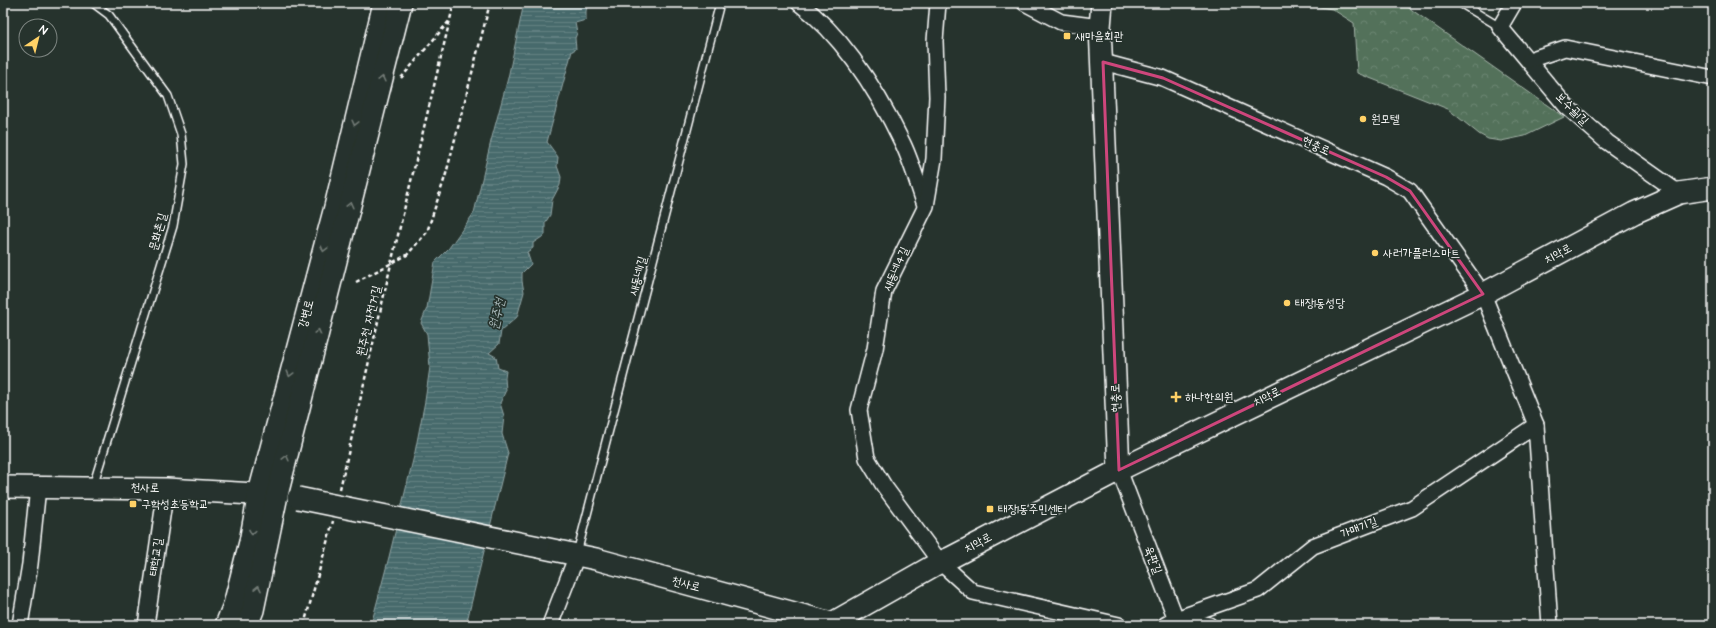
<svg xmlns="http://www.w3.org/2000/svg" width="1716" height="628" font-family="'Architects Daughter','Poor Story',sans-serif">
  <defs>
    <pattern id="forest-crowns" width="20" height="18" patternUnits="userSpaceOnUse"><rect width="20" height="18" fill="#52715a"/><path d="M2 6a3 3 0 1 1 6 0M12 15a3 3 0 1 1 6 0" fill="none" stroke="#6c8673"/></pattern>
    <pattern id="water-rules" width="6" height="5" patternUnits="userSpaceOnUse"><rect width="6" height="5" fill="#476b6c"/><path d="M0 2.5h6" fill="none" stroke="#638182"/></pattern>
  </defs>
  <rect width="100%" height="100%" fill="#26332d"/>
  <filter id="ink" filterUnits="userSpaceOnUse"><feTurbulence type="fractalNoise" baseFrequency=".025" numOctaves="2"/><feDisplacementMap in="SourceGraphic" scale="8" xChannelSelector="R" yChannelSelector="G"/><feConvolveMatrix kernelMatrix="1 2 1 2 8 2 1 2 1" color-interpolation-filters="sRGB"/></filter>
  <g filter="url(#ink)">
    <polygon fill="url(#forest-crowns)" stroke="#a8b8ac" points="1295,3 1402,3 1564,117 1525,136 1501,141 1488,139 1479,134 1448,109 1357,73 1354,23 1332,9"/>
    <polygon fill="url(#water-rules)" stroke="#91a6a7" points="524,3 588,3 586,11 586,20 575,23 577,33 575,38 576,49 572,51 547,142 558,157 557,166 561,177 560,185 552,200 550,215 545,223 545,235 533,243 533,248 527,252 531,264 522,273 522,281 524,292 517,317 501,331 499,344 489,353 496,357 498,368 506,371 505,378 506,390 500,403 504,416 502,434 508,453 466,625 371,625 389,557 415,452 425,401 430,367 427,334 421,323 427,308 435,262 449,248 474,213 491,141 508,78"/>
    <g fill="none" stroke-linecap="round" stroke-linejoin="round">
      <g stroke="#fff" stroke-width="10">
        <g id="lane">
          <polyline points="93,3 109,15 168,96 181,134 184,164 173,226 93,486"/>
          <polyline points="1460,3 1500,27"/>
          <polyline points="577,553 720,3"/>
        </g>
      </g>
      <g stroke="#fff" stroke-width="18">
        <g id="street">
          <path d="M 799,3 C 844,37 879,94 903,144 C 912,163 918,185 925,205"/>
          <polyline points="938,3 935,41 937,97 934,159 926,206 884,291 875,349 859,410 867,458 884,486 940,562 973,592 1119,625"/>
          <polyline points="1025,3 1061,22 1100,27"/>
          <polyline points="1514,3 1500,27 1566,106 1607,142 1679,193"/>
          <polyline points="1529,60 1565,48 1713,78"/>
          <polyline points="1103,62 1163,78 1386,177 1410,191 1483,294 1536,425 1550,625"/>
          <polyline points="1119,470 1176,619 1209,625"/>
          <polyline points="20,625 30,564 38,487"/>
          <polyline points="146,625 166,489"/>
          <polyline points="550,625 577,555"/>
          <polyline points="1165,625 1176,619 1258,590 1313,546 1412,508 1536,425"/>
        </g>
      </g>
      <g stroke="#fff" stroke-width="24">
        <g id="secondary">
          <polyline points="1102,3 1100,27 1119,470"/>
          <polyline points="3,487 166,489 272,495"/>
          <polyline points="539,547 596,559 831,623"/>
          <polyline points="226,625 234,605 250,542 259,493 334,211 384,3"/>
          <polyline points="247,625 253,610 277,495 401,3"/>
          <polyline points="829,625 940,562 950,558 1119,470 1483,294 1634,213 1679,193 1713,188"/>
        </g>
      </g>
      <g stroke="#fff" stroke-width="2.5" stroke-dasharray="4 3" stroke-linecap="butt">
        <polyline points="401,78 450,20"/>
        <polyline points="356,282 407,255 427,232 446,174 490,3"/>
        <polyline points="340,489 391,264 454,3"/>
        <polyline points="304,625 333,521"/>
      </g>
      <use href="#lane" stroke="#26332d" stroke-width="7"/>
      <use href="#street" stroke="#26332d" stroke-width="15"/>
      <use href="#secondary" stroke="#26332d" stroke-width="21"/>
      <g stroke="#fff" stroke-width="24" stroke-linecap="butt">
        <polyline id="secondary-bridge" points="298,498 539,547"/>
      </g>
      <use href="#secondary-bridge" stroke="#26332d" stroke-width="21"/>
    </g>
    <defs><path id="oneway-chevron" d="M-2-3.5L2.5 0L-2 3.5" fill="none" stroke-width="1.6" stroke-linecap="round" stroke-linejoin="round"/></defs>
    <g stroke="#727a76">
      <use href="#oneway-chevron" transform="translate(382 79) rotate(-76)"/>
      <use href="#oneway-chevron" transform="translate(355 123) rotate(104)"/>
      <use href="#oneway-chevron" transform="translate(350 205) rotate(-76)"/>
      <use href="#oneway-chevron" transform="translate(324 249) rotate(105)"/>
      <use href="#oneway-chevron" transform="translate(318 332) rotate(-76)"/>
      <use href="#oneway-chevron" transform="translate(290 374) rotate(105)"/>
      <use href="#oneway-chevron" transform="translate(286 458) rotate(-76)"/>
      <use href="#oneway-chevron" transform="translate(252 532) rotate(101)"/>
      <use href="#oneway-chevron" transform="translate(258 588) rotate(-78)"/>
    </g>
  </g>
  <path fill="none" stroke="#ce467c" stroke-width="3" stroke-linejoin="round" d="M 1103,62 L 1163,78 L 1386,177 L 1410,191 L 1483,294 L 1119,470 Z"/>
  <g fill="#ffd166" stroke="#26332d" stroke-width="1.5">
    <rect x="1063" y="32" width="8" height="8" rx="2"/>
    <circle cx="1363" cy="119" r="4"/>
    <circle cx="1375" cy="253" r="4"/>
    <circle cx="1287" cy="303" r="4"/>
    <path d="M1174 391h4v4h4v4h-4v4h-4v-4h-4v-4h4z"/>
    <rect x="129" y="500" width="8" height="8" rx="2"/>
    <rect x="986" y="505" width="8" height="8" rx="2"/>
  </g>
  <g text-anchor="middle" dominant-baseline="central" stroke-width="3.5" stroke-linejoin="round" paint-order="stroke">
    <g font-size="12" fill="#fff" stroke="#26332d" text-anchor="start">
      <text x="1075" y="36">새마을회관</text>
      <text x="1371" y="119">원모텔</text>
      <text x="1383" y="253">사러가플러스마트</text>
      <text x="1295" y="303">태장1동성당</text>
      <text x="1185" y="397">하나한의원</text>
      <text x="141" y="504">구학성초등학교</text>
      <text x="998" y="509">태장1동주민센터</text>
    </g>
    <g font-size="12" fill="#fff" stroke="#26332d">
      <text transform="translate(1572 109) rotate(45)">보수골1길</text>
      <text transform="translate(1316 146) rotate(24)">현충로</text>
      <text transform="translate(158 232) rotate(-75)">문화촌길</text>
      <text transform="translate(1558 254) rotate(-28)">치악로</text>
      <text transform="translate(896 269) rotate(-66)">새동네4길</text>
      <text transform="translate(638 276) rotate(-75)">새동네1길</text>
      <text transform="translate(306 314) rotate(-75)">강변로</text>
      <text transform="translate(369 321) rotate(-77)">원주천 자전거길</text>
      <text transform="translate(1267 397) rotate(-26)">치악로</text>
      <text transform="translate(1116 398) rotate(-92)">현충로</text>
      <text transform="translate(145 488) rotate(1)">천사로</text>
      <text transform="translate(1359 528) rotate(-21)">가매기길</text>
      <text transform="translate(978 543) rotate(-28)">치악로</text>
      <text transform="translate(156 557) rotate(-82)">태학교길</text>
      <text transform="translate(1153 560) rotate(69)">육판길</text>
      <text transform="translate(686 584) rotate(15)">천사로</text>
    </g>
    <g font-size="13" font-style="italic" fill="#acbcbd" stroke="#26332d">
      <text transform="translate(497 314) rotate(-77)">원주천</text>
    </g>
  </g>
  <rect width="1716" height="628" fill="none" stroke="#26332d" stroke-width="16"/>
  <rect x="8" y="8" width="1700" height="612" fill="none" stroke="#fff" stroke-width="1.5" filter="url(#ink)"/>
  <g transform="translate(38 38) rotate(35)"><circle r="19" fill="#26332d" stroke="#7d8581"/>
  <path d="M0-3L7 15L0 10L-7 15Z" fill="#ffd166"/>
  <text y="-6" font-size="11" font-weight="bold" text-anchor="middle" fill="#ffffff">N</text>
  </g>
</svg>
